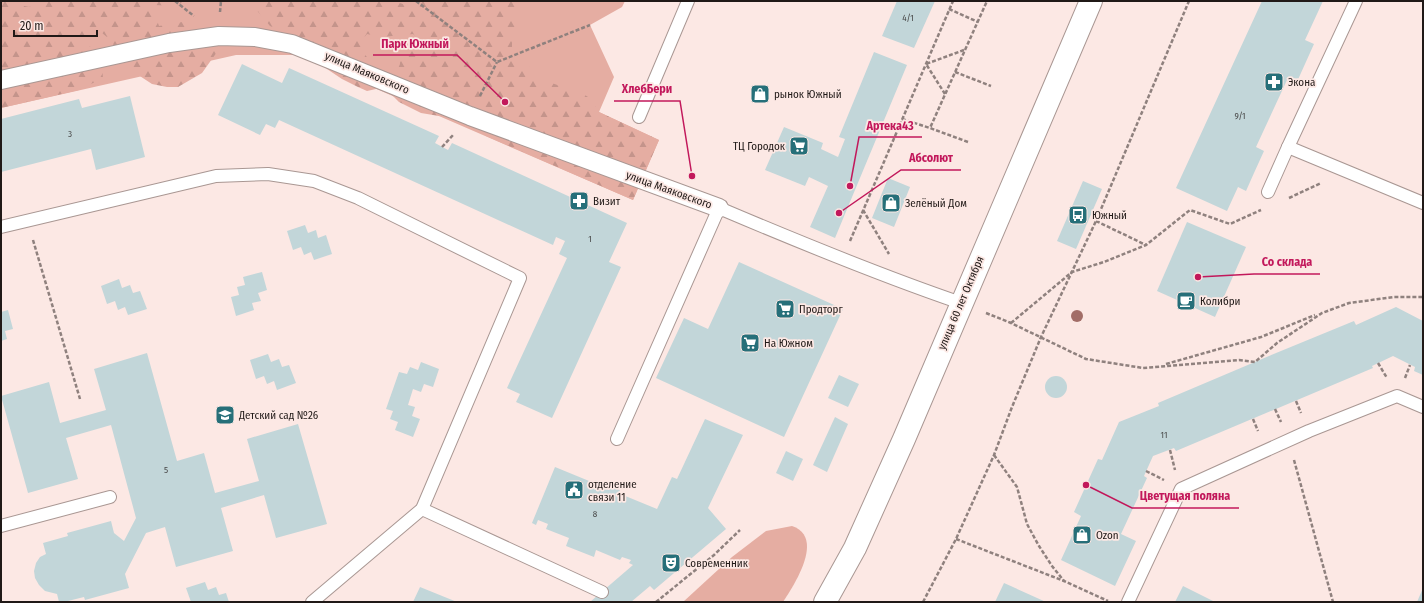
<svg xmlns="http://www.w3.org/2000/svg" width="1424" height="603" font-family="'Fira Sans Condensed',sans-serif">
  <defs>
    <pattern id="forest-firs" width="22" height="20" patternUnits="userSpaceOnUse"><rect width="22" height="20" fill="#e5ada2"/><path d="M5 1l3.5 6h-7zM16 11l3.5 6h-7z" fill="#c4948b"/></pattern>
  </defs>
  <rect width="100%" height="100%" fill="#fce8e4"/>
  <g fill="#e5ada2">
    <polygon points="1,1 625,1 622,7 590,25 614,77 599,112 659,140 633,200 298,55 236,55 1,108"/>
    <path d="M 792,526 C 825,537 795,584 783,602 L 683,602 L 732,557 L 766,531 Z"/>
  </g>
  <g fill="url(#forest-firs)">
    <polygon points="1,1 11,1 20,5 29,7 41,1 183,1 178,6 154,5 154,12 159,26 182,22 198,28 217,52 202,73 178,87 167,87 152,84 120,63 112,41 102,33 93,30 87,33 87,41 102,68 103,78 79,90 1,108"/>
    <path d="M 249,1 L 393,1 L 403,4 L 418,7 L 417,1 L 518,1 L 517,18 L 512,39 L 512,56 L 519,65 L 528,65 L 538,78 L 585,95 L 591,99 L 599,112 L 659,140 L 633,200 L 486,136 L 480,127 L 455,117 L 439,116 L 421,113 L 399,102 L 392,95 L 388,88 L 391,77 L 397,71 L 400,64 L 398,53 C 404,45 412,47 419,39 L 413,34 L 381,37 L 367,34 C 353,49 370,57 376,70 C 379,75 378,83 376,89 L 367,91 L 358,87 L 342,79 L 321,65 L 296,37 L 270,26 Z"/>
  </g>
  <g fill="#c2d6d9">
    <polygon points="897,1 935,1 914,48 882,36"/>
    <polygon points="1262,1 1323,1 1305,40 1314,44 1296,84 1287,80 1256,147 1264,151 1254,173 1246,191 1238,187 1227,211 1176,188"/>
    <polygon points="874,52 907,65 835,238 810,227 828,186 809,177 805,186 765,170 784,127 823,143 821,149 838,157 845,139 839,137"/>
    <polygon points="242,64 282,83 289,68 439,136 435,143 448,150 452,143 627,223 609,262 621,267 552,418 516,402 520,394 507,388 567,258 559,254 565,241 556,237 553,245 279,120 275,128 266,124 260,135 218,115"/>
    <polygon points="130,96 145,157 96,170 91,149 1,172 1,119 79,99 82,108"/>
    <polygon points="888,178 910,187 894,227 872,218"/>
    <polygon points="1083,181 1102,189 1076,249 1057,241"/>
    <polygon points="1187,222 1246,247 1215,317 1157,291"/>
    <polygon points="305,225 308,233 316,230 318,238 326,235 332,254 314,260 311,252 304,255 301,247 293,250 287,231"/>
    <polygon points="739,262 843,309 784,437 656,378 684,318 708,329"/>
    <polygon points="262,272 267,290 258,293 261,301 252,303 254,310 236,316 231,297 239,295 237,287 245,285 243,277"/>
    <polygon points="119,279 122,288 130,285 133,293 140,291 147,309 128,315 125,307 118,310 115,301 107,304 101,286"/>
    <polygon points="1396,307 1423,321 1423,375 1414,371 1415,367 1393,356 1372,366 1373,368 1176,451 1174,448 1153,456 1144,476 1147,478 1121,534 1136,541 1115,586 1061,560 1081,516 1074,512 1098,459 1102,460 1119,422 1159,406 1158,403 1269,356 1354,321 1356,325"/>
    <polygon points="8,310 13,329 5,331 7,339 1,341 1,312"/>
    <polygon points="147,353 177,461 204,453 215,493 259,481 247,439 298,424 327,524 276,538 264,495 221,508 233,551 176,567 165,527 146,533 125,574 129,588 85,600 84,597 64,602 59,602 57,594 45,591 39,585 35,578 34,571 36,563 40,557 46,554 43,543 68,536 67,533 111,521 114,533 124,541 136,518 111,425 66,438 78,479 28,493 1,396 49,382 60,423 106,410 94,369"/>
    <polygon points="268,354 271,362 279,359 282,367 289,365 296,383 277,390 274,381 267,384 264,376 256,379 250,360"/>
    <polygon points="421,362 439,369 433,387 424,384 421,392 413,389 408,405 415,407 412,416 420,419 413,437 395,430 398,422 390,419 393,411 386,409 399,372 407,374 410,367 418,370"/>
    <polygon points="839,375 859,384 848,407 828,398"/>
    <circle cx="1056" cy="387" r="11"/>
    <polygon points="835,417 848,424 827,472 813,465"/>
    <polygon points="705,419 743,435 708,508 726,529 654,590 650,586 631,602 590,602 633,565 629,563 631,560 622,557 620,560 596,550 594,557 566,546 569,538 546,529 548,524 538,520 536,525 532,523 555,467 594,483 595,480 620,490 618,493 657,509 672,477 677,479"/>
    <polygon points="786,451 803,459 793,481 776,473"/>
    <polygon points="205,582 208,590 216,587 219,595 226,593 229,602 191,602 186,588"/>
    <polygon points="1004,583 1046,602 995,602"/>
    <polygon points="1183,586 1215,602 1175,602"/>
    <polygon points="420,587 457,602 413,602"/>
    <polygon points="1423,588 1423,602 1417,602"/>
  </g>
  <g fill="none" stroke-linecap="round" stroke-linejoin="round">
    <g stroke="#a99793" stroke-width="14">
      <g id="service">
        <polyline points="1356,1 1288,147 1423,203"/>
        <polyline points="639,117 688,1"/>
        <polyline points="1268,192 1288,147"/>
        <polyline points="1,227 216,176 268,174 314,181 358,198 520,278 422,509 312,602"/>
        <path d="M 617,439 L 719,208 C 799,242 879,275 961,303"/>
        <polyline points="422,509 602,592"/>
        <polyline points="1,526 110,497"/>
        <polyline points="1128,602 1181,489 1309,431 1397,396 1423,407"/>
      </g>
    </g>
    <g stroke="#a99793" stroke-width="20">
      <polyline id="pedestrian" points="1,80 169,43 219,36 255,37 292,44 470,116 719,208"/>
    </g>
    <g stroke="#a99793" stroke-width="24">
      <polyline id="primary" points="825,602 855,548 904,439 1091,1"/>
    </g>
    <g stroke="#8f817e" stroke-width="2.5" stroke-dasharray="4 2" stroke-linecap="butt">
      <polyline points="175,1 194,16"/>
      <polyline points="416,1 497,62 590,25"/>
      <polyline points="949,9 978,22"/>
      <polyline points="220,12 221,1"/>
      <polyline points="955,72 991,86"/>
      <polyline points="945,94 926,64 964,50"/>
      <polyline points="480,96 497,62"/>
      <polyline points="902,119 930,128"/>
      <polyline points="968,142 930,128 987,1"/>
      <polyline points="442,147 454,134"/>
      <polyline points="1289,198 1321,183"/>
      <polyline points="863,210 889,254"/>
      <polyline points="1096,221 1146,245"/>
      <polyline points="33,240 80,399"/>
      <polyline points="850,241 953,1"/>
      <polyline points="986,313 1011,323 1086,359 1143,368 1239,360 1255,362 1277,343 1322,313 1349,303 1394,297 1423,297"/>
      <polyline points="1011,323 1072,272 1104,262 1146,245 1190,210 1230,224 1261,210"/>
      <polyline points="1378,363 1387,378"/>
      <polyline points="1166,364 1261,337 1315,315"/>
      <polyline points="1405,378 1410,365"/>
      <polyline points="1296,401 1301,413"/>
      <polyline points="1275,409 1281,422"/>
      <polyline points="1253,419 1258,431"/>
      <polyline points="1170,450 1175,470"/>
      <polyline points="994,455 1017,487 1027,524 1039,546 1052,566 1064,581"/>
      <polyline points="1294,460 1333,602"/>
      <polyline points="1146,471 1164,480"/>
      <polyline points="956,539 1064,581 1108,601"/>
      <polyline points="656,602 714,555 740,530"/>
      <polyline points="923,602 956,539 994,455 1012,407 1041,337 1096,221 1189,1"/>
    </g>
    <use href="#service" stroke="#fff" stroke-width="12"/>
    <use href="#pedestrian" stroke="#fff" stroke-width="18"/>
    <use href="#primary" stroke="#fff" stroke-width="22"/>
  </g>
  <circle fill="#a26d67" cx="1077" cy="316" r="6"/>
  <defs>
    <g id="pharmacy-square" transform="scale(1)"><rect x="-9" y="-9" width="18" height="18" rx="4" fill="#266f79" stroke="#fce8e4"/><path d="M-2-6h4v4h4v4h-4v4h-4v-4h-4v-4h4Z" fill="#fff"/></g>
    <g id="shop-square" transform="scale(1)"><rect x="-9" y="-9" width="18" height="18" rx="4" fill="#266f79" stroke="#fce8e4"/><path d="M-5-2.5h2.3a2.7 3.5 0 0 1 5.4 0H5L5.5 6h-11ZM-1.5-2.5h3a1.5 2.3 0 0 0-3 0Z" fill="#fff"/></g>
    <g id="supermarket-square" transform="scale(1)"><rect x="-9" y="-9" width="18" height="18" rx="4" fill="#266f79" stroke="#fce8e4"/><path d="M-6-5.5h2.5l.6 2H6L4.5 2H-2.5L-4.4-4H-6ZM-1.5 3.2a1.3 1.3 0 1 0 .1 0ZM3 3.2a1.3 1.3 0 1 0 .1 0Z" fill="#fff"/></g>
    <g id="bus-square" transform="scale(1)"><rect x="-9" y="-9" width="18" height="18" rx="4" fill="#266f79" stroke="#fce8e4"/><path d="M-5-6H5V4H4V6H2V4H-2V6H-4V4H-5ZM-3.5-4V0h7V-4ZM-3.5 1.2v1.5H-2V1.2ZM2 1.2v1.5H3.5V1.2Z" fill="#fff"/></g>
    <g id="cafe-square" transform="scale(1)"><rect x="-9" y="-9" width="18" height="18" rx="4" fill="#266f79" stroke="#fce8e4"/><path d="M-5.5-4.5H6V0H3Q3 3.5 0 3.5H-2.5Q-5.5 3.5-5.5 0ZM3-3.2v2h1.7v-2ZM-6 4.5H4V6H-6Z" fill="#fff"/></g>
    <g id="school-square" transform="scale(1)"><rect x="-9" y="-9" width="18" height="18" rx="4" fill="#266f79" stroke="#fce8e4"/><path d="M0-5L7-2L0 1L-7-2ZM-4 1L0 2.5L4 1V4Q0 6-4 4Z" fill="#fff"/></g>
    <g id="civic-square" transform="scale(1)"><rect x="-9" y="-9" width="18" height="18" rx="4" fill="#266f79" stroke="#fce8e4"/><path d="M-.6-6.5H3V-4.5H.6V-3L4-1V1h2V6H-6V1h2V-1L-.6-3ZM-1.2 2.5V6h2.4V2.5Z" fill="#fff"/></g>
    <g id="theatre-square" transform="scale(1)"><rect x="-9" y="-9" width="18" height="18" rx="4" fill="#266f79" stroke="#fce8e4"/><path d="M-5-5.5Q0-4 5-5.5V0Q5 5 0 6Q-5 5-5 0ZM-3.3-2.5H-1v1.5H-3.3ZM1-2.5H3.3v1.5H1ZM-2.8 1Q0 5.5 2.8 1Z" fill="#fff"/></g>
  </defs>
  <g fill-rule="evenodd">
    <use href="#pharmacy-square" x="1274" y="82"/>
    <use href="#shop-square" x="760" y="94"/>
    <use href="#supermarket-square" x="799" y="146"/>
    <use href="#pharmacy-square" x="579" y="201"/>
    <use href="#shop-square" x="891" y="203"/>
    <use href="#bus-square" x="1078" y="215"/>
    <use href="#cafe-square" x="1186" y="301"/>
    <use href="#supermarket-square" x="785" y="309"/>
    <use href="#supermarket-square" x="750" y="343"/>
    <use href="#school-square" x="225" y="415"/>
    <use href="#civic-square" x="574" y="490"/>
    <use href="#shop-square" x="1082" y="535"/>
    <use href="#theatre-square" x="671" y="563"/>
  </g>
  <g text-anchor="middle" dominant-baseline="central" stroke-width="3.5" stroke-linejoin="round" paint-order="stroke">
    <g font-size="9" fill="#484848">
      <text x="908" y="18">4/1</text>
      <text x="1240" y="116">9/1</text>
      <text x="70" y="134">3</text>
      <text x="590" y="239">1</text>
      <text x="1164" y="435">11</text>
      <text x="166" y="470">5</text>
      <text x="595" y="514">8</text>
    </g>
    <g font-size="11" fill="#201917" stroke="#fce8e4">
      <text transform="translate(367 73) rotate(23)">улица Маяковского</text>
      <text transform="translate(669 190) rotate(20)">улица Маяковского</text>
      <text transform="translate(961 303) rotate(-67)">улица 60 лет Октября</text>
    </g>
    <g font-size="11" fill="#201917" stroke="#fce8e4" text-anchor="start">
      <text x="1288" y="82">Экона</text>
      <text x="774" y="94">рынок Южный</text>
      <text x="785" y="146" text-anchor="end">ТЦ Городок</text>
      <text x="593" y="201">Визит</text>
      <text x="905" y="203">Зелёный Дом</text>
      <text x="1092" y="215">Южный</text>
      <text x="1200" y="301">Колибри</text>
      <text x="799" y="309">Продторг</text>
      <text x="764" y="343">На Южном</text>
      <text x="239" y="415">Детский сад №26</text>
      <text x="588" y="484">отделение<tspan x="588" dy="13">связи 11</tspan></text>
      <text x="1096" y="535">Ozon</text>
      <text x="685" y="563">Современник</text>
    </g>
  </g>
  <path fill="none" stroke="#c2185b" stroke-width="1.5" d="M505 102L457 55H373M692 176L680 101H614M850 186L859 137H922M839 213L901 170H961M1198 277L1254 274H1320M1086 485L1132 508H1239"/>
  <g fill="#c2185b" stroke="#fce8e4" stroke-width="1.5">
    <circle cx="505" cy="102" r="4"/>
    <circle cx="692" cy="176" r="4"/>
    <circle cx="850" cy="186" r="4"/>
    <circle cx="839" cy="213" r="4"/>
    <circle cx="1198" cy="277" r="4"/>
    <circle cx="1086" cy="485" r="4"/>
  </g>
  <g font-size="12" text-anchor="middle" font-weight="bold" fill="#c2185b" stroke="#fce8e4" stroke-width="3.5" stroke-linejoin="round" paint-order="stroke">
    <text x="415" y="48">Парк Южный</text>
    <text x="647" y="93">ХлебБери</text>
    <text x="890" y="130">Артека43</text>
    <text x="931" y="162">Абсолют</text>
    <text x="1287" y="266">Со склада</text>
    <text x="1185" y="500">Цветущая поляна</text>
  </g>
  <rect width="1424" height="603" fill="none" stroke="#201917" stroke-width="4"/>
  <path d="M14 30v6h83v-6" fill="none" stroke="#201917" stroke-width="2"/>
  <text x="20" y="30" font-size="12" fill="#201917" stroke="#fce8e4" stroke-width="3" paint-order="stroke">20 m</text>
</svg>
